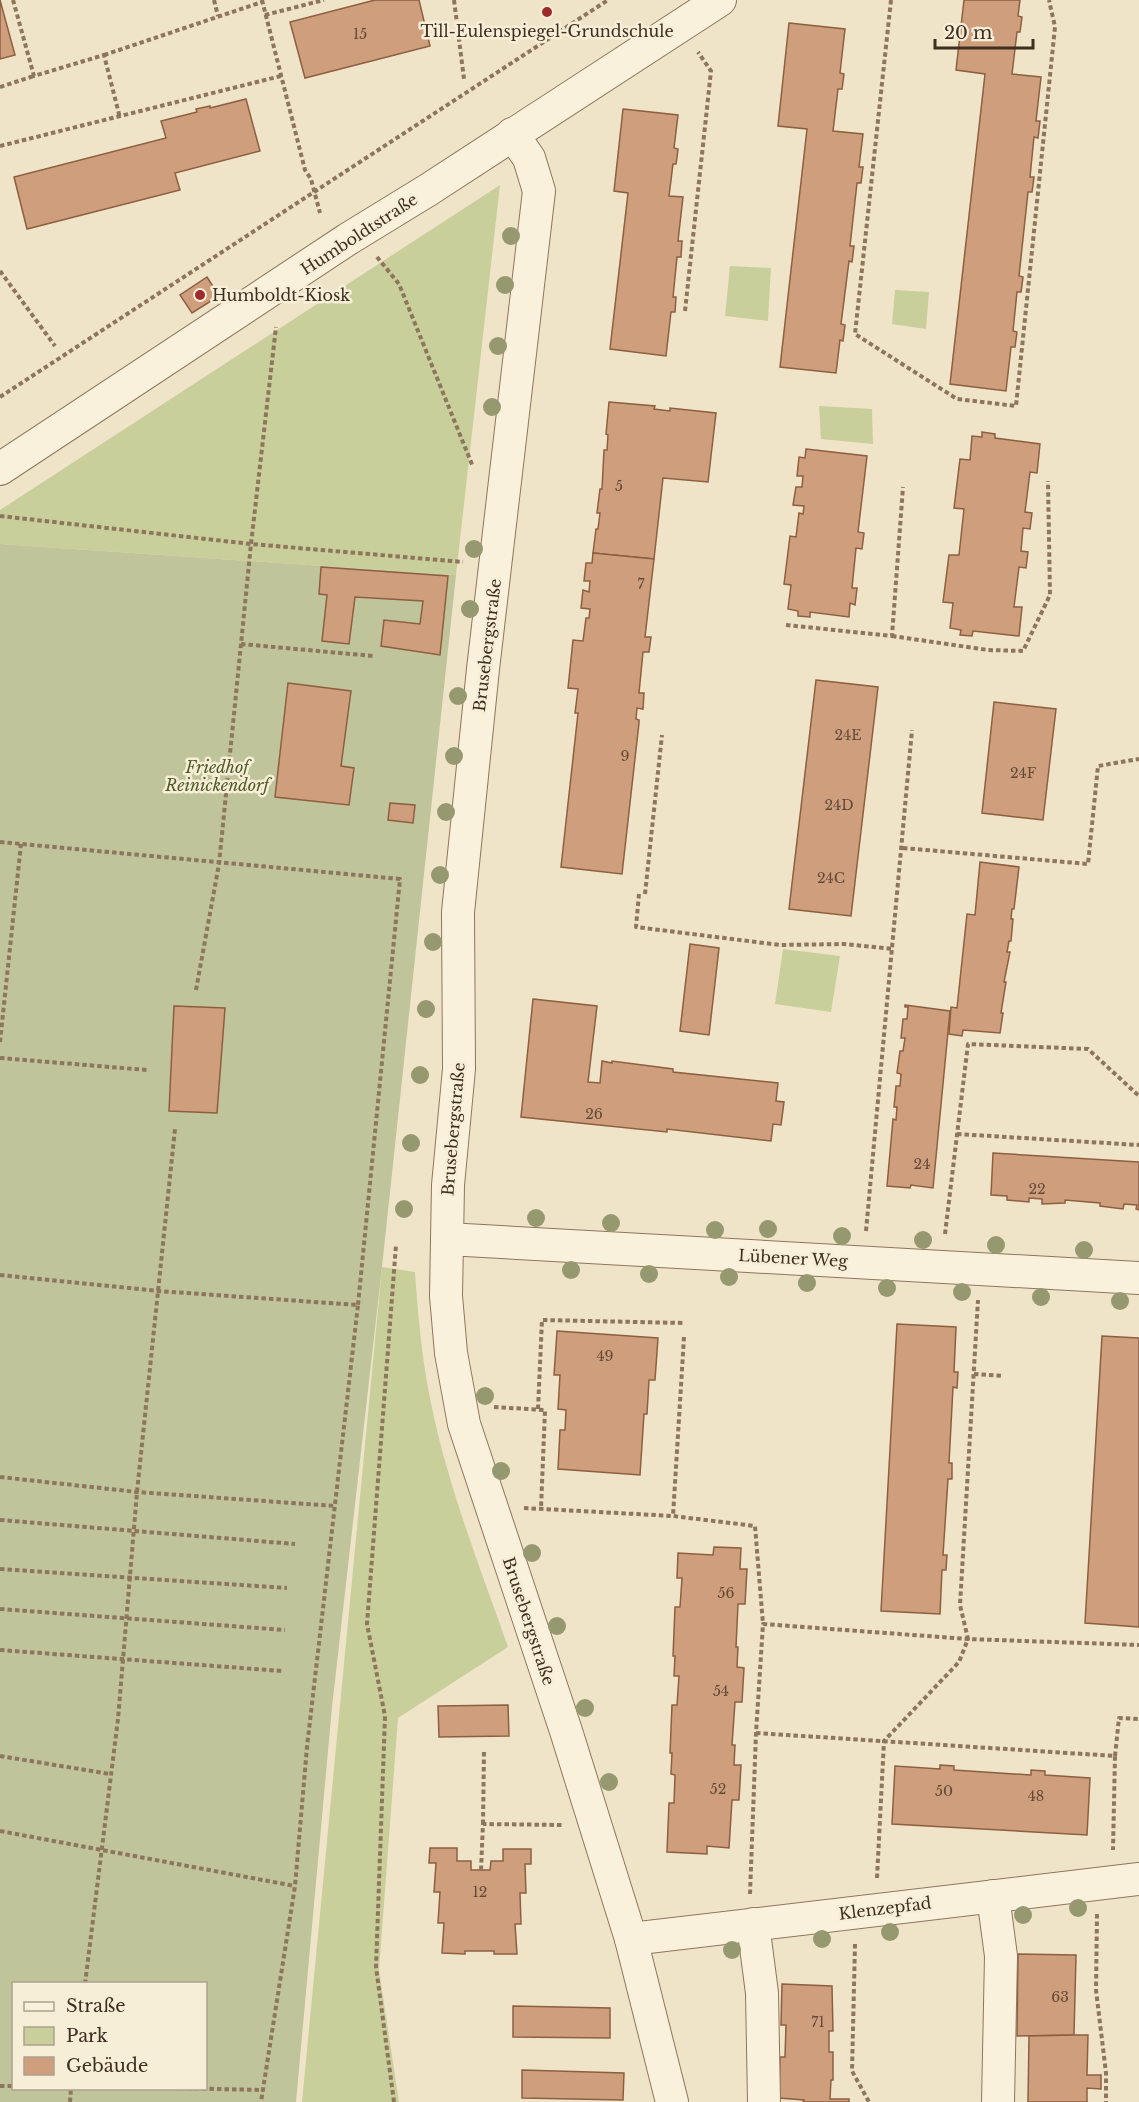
<svg xmlns="http://www.w3.org/2000/svg" width="1139" height="2102" font-family="'Libre Baskerville',serif">
  <rect width="100%" height="100%" fill="#f0e4c8"/>
  <g fill="#c9cf9b">
    <polygon points="500,185 456,575 0,544 0,510"/>
    <polygon points="730,266 771,268 768,321 725,316"/>
    <polygon points="895,290 929,292 926,329 892,324"/>
    <polygon points="819,406 872,409 873,444 821,439"/>
    <polygon points="783,949 840,956 831,1012 775,1004"/>
    <path d="M 382,1267 L 415,1272 C 418,1316 422,1360 431,1403 C 448,1487 480,1567 508,1647 L 398,1718 L 379,1970 L 399,2102 L 302,2102 Z"/>
  </g>
  <path fill="#bfc49a" fill-rule="evenodd" d="M 0,544 L 456,575 L 382,1267 L 332,1707 L 296,2102 L 0,2102 ZM 14,1984 L 206,1984 L 206,2088 L 14,2088 Z"/>
  <g fill="#cf9f7d" stroke="#8d5f41" stroke-width="1.5">
    <polygon points="0,0 15,55 0,59"/>
    <polygon points="375,0 419,0 430,46 305,78 290,22"/>
    <polygon points="964,0 1020,0 1018,16 1022,17 1020,32 1017,32 1012,74 1041,77 1036,121 1040,121 1038,138 1034,137 1030,177 1034,177 1033,185 1032,192 1028,192 1019,276 1023,277 1021,292 1017,292 1013,331 1017,332 1015,347 1011,347 1006,391 950,384 985,74 956,70"/>
    <polygon points="789,23 845,29 840,73 844,74 842,89 838,89 833,131 863,134 859,167 863,167 861,183 857,183 850,246 854,246 852,262 849,261 841,324 845,325 843,341 840,340 836,373 780,367 807,129 778,126"/>
    <polygon points="246,99 260,151 175,173 180,190 27,229 14,177 166,138 161,121 197,112 196,109 210,106 210,108"/>
    <polygon points="623,109 678,115 674,148 678,149 677,157 676,164 673,164 669,196 683,197 678,241 682,241 681,257 677,257 673,297 676,297 675,312 671,312 666,356 610,349 628,193 614,191"/>
    <polygon points="207,277 219,296 192,313 180,295"/>
    <polygon points="609,402 655,406 654,409 670,411 670,408 716,413 708,482 663,478 654,559 593,553 596,529 598,529 600,513 597,513 600,489 602,489 604,450 607,450 608,435 606,434"/>
    <polygon points="982,432 995,434 995,438 1040,444 1037,473 1030,472 1025,512 1032,513 1030,529 1023,528 1021,551 1028,552 1026,568 1019,567 1014,607 1022,607 1019,636 973,631 972,636 960,635 961,630 950,628 953,603 943,602 949,555 959,555 964,509 954,508 960,459 970,460 972,436 982,437"/>
    <polygon points="806,449 867,456 858,532 864,533 862,549 856,548 852,588 857,588 855,605 850,603 849,617 810,612 810,617 798,616 798,611 788,609 791,585 784,584 790,536 796,537 799,513 803,514 804,506 793,505 796,487 802,487 803,476 797,476 799,457 805,458"/>
    <polygon points="593,553 654,559 645,637 651,637 649,652 643,652 639,693 644,693 643,709 637,708 636,719 639,720 639,723 622,874 561,867 578,713 575,713 578,689 568,688 573,640 583,641 586,618 589,618 590,609 581,608 583,590 589,592 590,581 584,581 586,563 592,563"/>
    <polygon points="321,567 448,576 440,655 381,646 384,620 420,624 423,601 355,597 349,644 322,641 327,595 319,594"/>
    <polygon points="816,680 878,687 851,916 789,909"/>
    <polygon points="288,683 351,691 341,766 354,768 349,805 275,797"/>
    <polygon points="994,702 1056,709 1043,820 982,813"/>
    <polygon points="390,803 415,805 413,823 388,820"/>
    <polygon points="980,862 1019,867 1014,909 1012,909 1011,919 1013,919 1011,941 1009,941 1007,952 1010,952 1004,982 1006,982 1001,1013 1003,1013 1000,1033 963,1030 962,1036 949,1034 951,1007 957,1008 967,914 975,915"/>
    <polygon points="690,944 719,948 709,1035 680,1031"/>
    <polygon points="533,999 597,1006 588,1082 600,1083 602,1061 612,1063 612,1061 673,1069 673,1072 778,1083 776,1101 784,1102 781,1125 773,1124 771,1141 667,1129 667,1132 521,1117"/>
    <polygon points="905,1005 950,1011 933,1188 911,1185 910,1188 887,1186 893,1119 896,1120 897,1107 894,1107 896,1086 900,1086 901,1074 897,1073 900,1051 903,1051 905,1038 901,1038 903,1019 907,1019 908,1007 905,1007"/>
    <polygon points="174,1006 225,1008 217,1113 169,1111"/>
    <polygon points="993,1153 1139,1162 1139,1210 1136,1209 1137,1205 1124,1204 1123,1209 1100,1206 1100,1203 1065,1200 1065,1203 1042,1204 1042,1199 1029,1198 1029,1202 1007,1200 1007,1196 991,1195"/>
    <polygon points="897,1324 956,1327 954,1372 958,1372 957,1388 953,1387 949,1463 952,1463 952,1479 948,1479 943,1555 947,1555 946,1570 942,1570 940,1614 881,1611"/>
    <polygon points="557,1331 658,1338 655,1380 649,1380 647,1414 644,1414 640,1475 558,1469 560,1430 565,1430 566,1410 558,1409 560,1375 554,1375"/>
    <polygon points="1102,1336 1139,1338 1139,1627 1085,1623"/>
    <polygon points="714,1547 741,1548 740,1569 747,1569 745,1604 738,1604 736,1647 738,1647 737,1667 744,1668 742,1702 735,1702 732,1745 735,1745 734,1765 741,1765 739,1800 732,1800 729,1848 707,1846 707,1854 667,1852 669,1803 674,1803 675,1775 671,1774 672,1753 670,1753 672,1705 677,1705 679,1676 674,1676 675,1656 673,1656 675,1607 680,1607 682,1578 677,1578 678,1553 713,1555"/>
    <polygon points="508,1705 509,1736 439,1737 438,1706"/>
    <polygon points="940,1765 954,1766 954,1770 1031,1775 1031,1770 1045,1771 1045,1775 1090,1778 1087,1835 892,1824 895,1766 940,1769"/>
    <polygon points="430,1848 457,1848 457,1861 471,1861 471,1870 490,1870 491,1861 503,1861 503,1849 531,1849 531,1864 525,1864 526,1893 520,1893 521,1924 515,1924 517,1954 494,1954 494,1951 465,1951 465,1954 442,1953 444,1923 438,1923 440,1892 434,1892 436,1863 429,1863"/>
    <polygon points="1018,1954 1076,1955 1074,2035 1017,2036"/>
    <polygon points="782,1984 832,1986 833,2031 829,2031 829,2052 833,2052 833,2080 831,2080 830,2099 849,2099 849,2102 803,2102 804,2100 779,2098 780,2057 785,2057 786,2025 781,2025"/>
    <polygon points="513,2006 610,2008 610,2038 513,2037"/>
    <polygon points="1074,2035 1088,2035 1087,2075 1101,2075 1101,2089 1087,2088 1087,2102 1028,2102 1029,2036"/>
    <polygon points="522,2070 624,2073 623,2100 522,2098"/>
  </g>
  <g fill="none" stroke-linecap="round" stroke-linejoin="round">
    <g stroke="#8d765c" stroke-width="34">
      <g id="minor">
        <polyline points="512,134 529,158 539,191 483,669 458,912 459,1069 448,1185 446,1296 451,1353 464,1424 566,1731 631,1939 672,2102"/>
        <polyline points="0,469 348,239 428,190 720,0"/>
        <polyline points="447,1239 1139,1278"/>
        <polyline points="993,1896 1001,1956 998,2102"/>
        <polyline points="753,1924 762,1993 764,2102"/>
        <polyline points="631,1939 1139,1879"/>
      </g>
    </g>
    <g stroke="#8d765c" stroke-width="4" stroke-dasharray="4.5 3" stroke-linecap="butt">
      <polyline points="13,0 34,76 104,55 120,118"/>
      <polyline points="214,0 218,16"/>
      <polyline points="262,0 305,170 311,179 320,213"/>
      <polyline points="454,0 464,79"/>
      <polyline points="891,0 855,334 957,399 1016,406 1055,27 1049,0"/>
      <polyline points="265,15 324,0"/>
      <polyline points="104,55 262,2"/>
      <polyline points="0,87 34,76"/>
      <polyline points="0,146 281,76"/>
      <polyline points="377,257 399,284 473,467"/>
      <polyline points="0,271 55,346"/>
      <polyline points="685,311 711,71 698,52"/>
      <polyline points="0,397 608,0"/>
      <polyline points="0,516 251,544 463,562"/>
      <polyline points="786,625 892,636 903,487"/>
      <polyline points="892,636 988,650 1023,651 1050,595 1048,481"/>
      <polyline points="241,644 373,656"/>
      <polyline points="0,842 400,879 358,1305"/>
      <polyline points="903,848 1088,864 1098,766 1139,759"/>
      <polyline points="639,894 636,927 780,945 844,944 893,949"/>
      <polyline points="645,894 662,735"/>
      <polyline points="196,990 219,864 251,544 276,327"/>
      <polyline points="0,1042 21,844"/>
      <polyline points="0,1058 147,1070"/>
      <polyline points="957,1134 1139,1145"/>
      <polyline points="866,1231 912,730"/>
      <polyline points="945,1234 968,1044 1088,1049 1139,1096"/>
      <polyline points="0,1275 158,1291 358,1305 307,1747 295,1886 261,2102"/>
      <polyline points="684,1337 673,1516 755,1526 763,1624"/>
      <polyline points="974,1374 1003,1376"/>
      <polyline points="494,1407 545,1410 541,1508"/>
      <polyline points="538,1409 542,1320 684,1323"/>
      <polyline points="0,1477 137,1492 335,1506"/>
      <polyline points="524,1508 673,1516"/>
      <polyline points="0,1520 295,1544"/>
      <polyline points="0,1569 287,1588"/>
      <polyline points="0,1609 285,1630"/>
      <polyline points="0,1650 282,1671"/>
      <polyline points="756,1733 1115,1756 1113,1850"/>
      <polyline points="0,1756 110,1774"/>
      <polyline points="1115,1756 1119,1718 1139,1719"/>
      <polyline points="483,1824 484,1751"/>
      <polyline points="0,1831 295,1886"/>
      <polyline points="481,1870 483,1824 563,1825"/>
      <polyline points="877,1878 884,1741 959,1662 968,1639 960,1605 978,1300"/>
      <polyline points="750,1894 756,1733 763,1624 968,1639 1139,1645"/>
      <polyline points="1097,1914 1096,1990 1106,2073 1106,2102"/>
      <polyline points="855,1944 852,2071 869,2102"/>
      <polyline points="85,1984 118,1719 137,1492 175,1129"/>
      <polyline points="0,2086 14,2086"/>
      <polyline points="172,2088 263,2090"/>
      <polyline points="70,2102 71,2088"/>
      <polyline points="394,2102 376,1967 385,1716 367,1624 396,1245"/>
    </g>
    <use href="#minor" stroke="#faf1dc" stroke-width="32"/>
  </g>
  <g fill="#96986f">
    <circle cx="511" cy="236" r="9"/>
    <circle cx="505" cy="285" r="9"/>
    <circle cx="498" cy="346" r="9"/>
    <circle cx="492" cy="407" r="9"/>
    <circle cx="474" cy="549" r="9"/>
    <circle cx="470" cy="609" r="9"/>
    <circle cx="458" cy="696" r="9"/>
    <circle cx="454" cy="756" r="9"/>
    <circle cx="446" cy="812" r="9"/>
    <circle cx="440" cy="875" r="9"/>
    <circle cx="433" cy="942" r="9"/>
    <circle cx="426" cy="1009" r="9"/>
    <circle cx="420" cy="1075" r="9"/>
    <circle cx="411" cy="1143" r="9"/>
    <circle cx="404" cy="1209" r="9"/>
    <circle cx="536" cy="1218" r="9"/>
    <circle cx="611" cy="1223" r="9"/>
    <circle cx="768" cy="1229" r="9"/>
    <circle cx="715" cy="1230" r="9"/>
    <circle cx="842" cy="1236" r="9"/>
    <circle cx="923" cy="1240" r="9"/>
    <circle cx="996" cy="1245" r="9"/>
    <circle cx="1084" cy="1250" r="9"/>
    <circle cx="571" cy="1270" r="9"/>
    <circle cx="649" cy="1274" r="9"/>
    <circle cx="729" cy="1277" r="9"/>
    <circle cx="807" cy="1283" r="9"/>
    <circle cx="887" cy="1288" r="9"/>
    <circle cx="962" cy="1292" r="9"/>
    <circle cx="1041" cy="1297" r="9"/>
    <circle cx="1120" cy="1301" r="9"/>
    <circle cx="485" cy="1396" r="9"/>
    <circle cx="501" cy="1471" r="9"/>
    <circle cx="532" cy="1553" r="9"/>
    <circle cx="557" cy="1626" r="9"/>
    <circle cx="585" cy="1708" r="9"/>
    <circle cx="609" cy="1782" r="9"/>
    <circle cx="1078" cy="1908" r="9"/>
    <circle cx="1023" cy="1915" r="9"/>
    <circle cx="890" cy="1932" r="9"/>
    <circle cx="822" cy="1939" r="9"/>
    <circle cx="732" cy="1950" r="9"/>
  </g>
  <g fill="#9e2a2b" stroke="#f7eed8" stroke-width="2">
    <circle cx="547" cy="12" r="6"/>
    <circle cx="200" cy="295" r="6"/>
  </g>
  <g text-anchor="middle" dominant-baseline="central" stroke-width="5" stroke-linejoin="round" paint-order="stroke">
    <g font-size="14" fill="#624a37">
      <text x="360" y="34">15</text>
      <text x="619" y="486">5</text>
      <text x="641" y="584">7</text>
      <text x="848" y="735">24E</text>
      <text x="625" y="756">9</text>
      <text x="1023" y="773">24F</text>
      <text x="839" y="805">24D</text>
      <text x="831" y="878">24C</text>
      <text x="594" y="1114">26</text>
      <text x="922" y="1164">24</text>
      <text x="1037" y="1189">22</text>
      <text x="605" y="1356">49</text>
      <text x="726" y="1593">56</text>
      <text x="721" y="1691">54</text>
      <text x="718" y="1789">52</text>
      <text x="944" y="1791">50</text>
      <text x="1036" y="1796">48</text>
      <text x="480" y="1892">12</text>
      <text x="1060" y="1997">63</text>
      <text x="818" y="2022">71</text>
    </g>
    <g font-size="16" fill="#3d2e20" stroke="#f7eed8">
      <text x="547" y="31">Till-Eulenspiegel-Grundschule</text>
      <text x="212" y="295" text-anchor="start">Humboldt-Kiosk</text>
    </g>
    <g font-size="16" fill="#3d2e20" stroke="#f7eed8">
      <text transform="translate(359 234) rotate(-33)">Humboldtstraße</text>
      <text transform="translate(487 645) rotate(-83)">Brusebergstraße</text>
      <text transform="translate(453 1129) rotate(-85)">Brusebergstraße</text>
      <text transform="translate(793 1258) rotate(3)">Lübener Weg</text>
      <text transform="translate(529 1621) rotate(72)">Brusebergstraße</text>
      <text transform="translate(885 1908) rotate(-7)">Klenzepfad</text>
    </g>
    <g font-size="16" font-style="italic" fill="#4d5a26" stroke="#f7eed8">
      <text x="217" y="767">Friedhof<tspan x="217" dy="18">Reinickendorf</tspan></text>
    </g>
  </g>
  <rect x="12" y="1982" width="195" height="108" fill="#f7eed8" stroke="#ada18e" stroke-width="1.5"/>
  <rect x="24" y="2002" width="30" height="9" fill="#faf1dc" stroke="#ada18e" stroke-width="1.5"/>
  <text x="66" y="2012" font-size="18" fill="#3d2e20">Straße</text>
  <rect x="24" y="2027" width="30" height="18" fill="#c9cf9b" stroke="#ada18e" stroke-width="1.5"/>
  <text x="66" y="2042" font-size="18" fill="#3d2e20">Park</text>
  <rect x="24" y="2057" width="30" height="18" fill="#cf9f7d" stroke="#ada18e" stroke-width="1.5"/>
  <text x="66" y="2072" font-size="18" fill="#3d2e20">Gebäude</text>
  <path d="M935 39v9h98v-9" fill="none" stroke="#3d2e20" stroke-width="3"/>
  <text x="944" y="39" font-size="18" fill="#3d2e20" stroke="#f7eed8" stroke-width="4.5" paint-order="stroke">20 m</text>
</svg>
